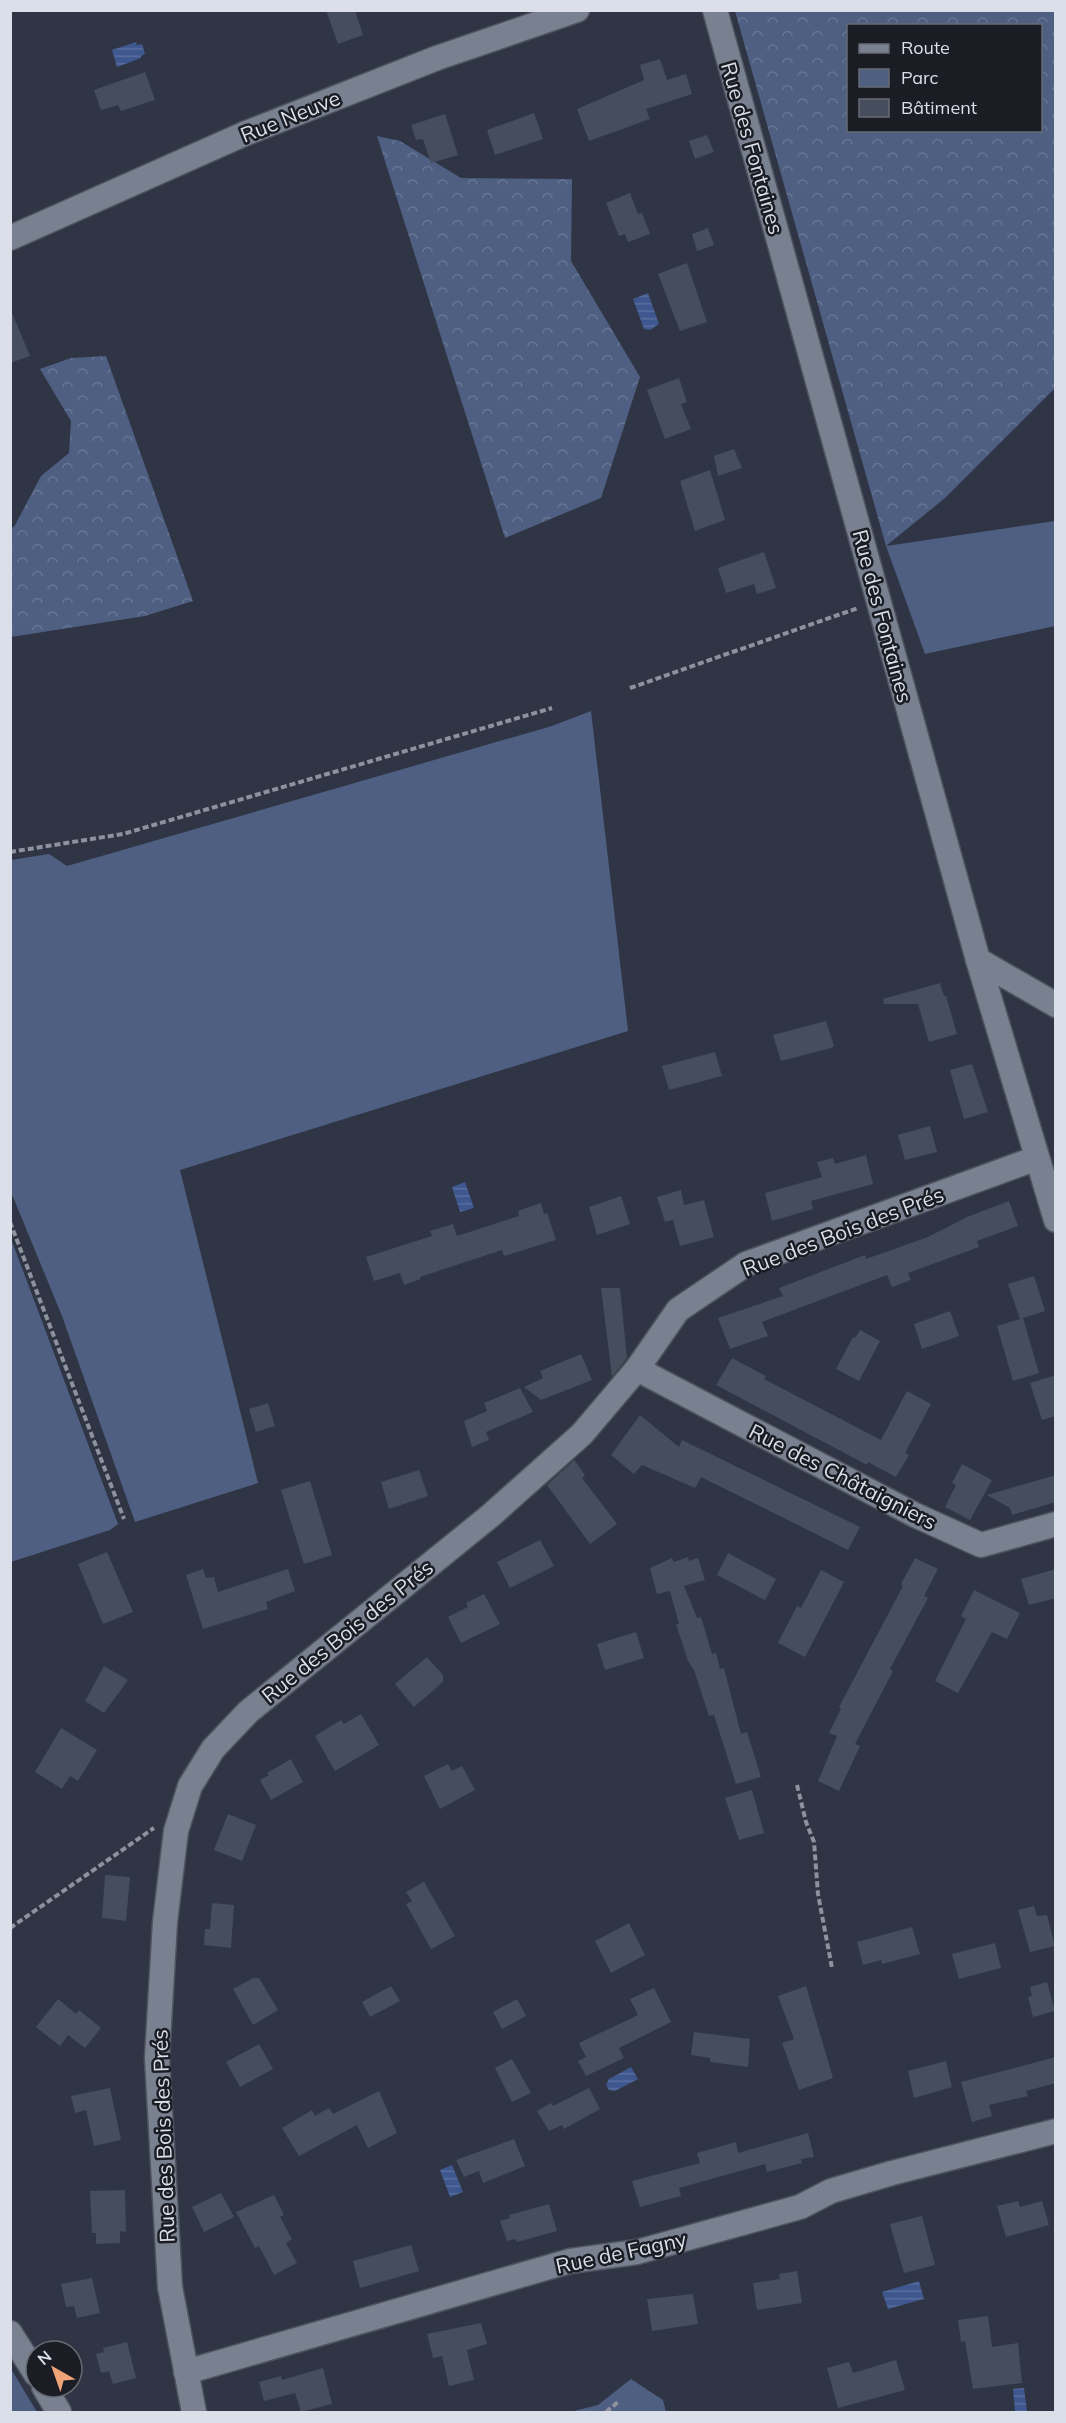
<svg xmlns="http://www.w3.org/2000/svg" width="1066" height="2423" font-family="Mulish,sans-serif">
  <defs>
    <pattern id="forest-crowns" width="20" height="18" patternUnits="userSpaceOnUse" patternTransform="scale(1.5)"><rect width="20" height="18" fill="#4e5f82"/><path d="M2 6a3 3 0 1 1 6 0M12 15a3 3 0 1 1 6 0" fill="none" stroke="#677694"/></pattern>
    <pattern id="water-rules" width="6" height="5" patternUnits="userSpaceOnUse" patternTransform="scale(1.5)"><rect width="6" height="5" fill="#3f578f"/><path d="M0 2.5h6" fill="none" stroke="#5a6f9f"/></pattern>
  </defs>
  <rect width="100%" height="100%" fill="#2f3544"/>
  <g fill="#4e5f82">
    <polygon points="1055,521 1055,626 925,654 886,546"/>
    <polygon points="591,711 628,1031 180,1170 258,1483 135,1522 62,1316 11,1192 11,860 49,854 67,866 552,726"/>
    <polygon points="10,1236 118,1524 110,1530 11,1562"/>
    <polygon points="10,2369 11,2369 37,2412 11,2412"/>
    <polygon points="631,2379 663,2400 666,2412 570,2412 598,2405"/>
  </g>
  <g fill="url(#forest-crowns)" fill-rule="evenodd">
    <path d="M 735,11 L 1055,11 L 1055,388 L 945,498 L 886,546 ZM 848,26 L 1040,26 L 1040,130 L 848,130 Z"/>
    <polygon points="377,136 400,141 461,178 572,179 571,261 640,377 601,498 505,538"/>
    <polygon points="106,356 193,601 145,616 11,637 11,528 14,527 41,476 69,453 71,421 40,369 71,358"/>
  </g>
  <g fill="url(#water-rules)">
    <polygon points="136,42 137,45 142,44 145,54 141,56 141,58 117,67 112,50"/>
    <polygon points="648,293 659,324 650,330 644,329 633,299"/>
    <polygon points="465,1182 474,1208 460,1212 452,1187"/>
    <polygon points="631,2067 638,2079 615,2091 609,2090 606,2085 609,2079"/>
    <polygon points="452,2165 463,2192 450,2197 440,2170"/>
    <polygon points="919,2281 924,2299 888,2309 882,2292"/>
    <polygon points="1024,2388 1027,2412 1015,2412 1013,2389"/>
  </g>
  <g fill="#464d5d">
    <polygon points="326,10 355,10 363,35 338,44"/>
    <polygon points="660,59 667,80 686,74 692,94 646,109 650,119 589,141 577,109 644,80 640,65"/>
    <polygon points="145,72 155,100 121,111 118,105 101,110 94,90"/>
    <polygon points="534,113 543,139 495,155 487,130"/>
    <polygon points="445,114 458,155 431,163 423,139 416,140 411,125"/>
    <polygon points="707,135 714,152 695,159 689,141"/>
    <polygon points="630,193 638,214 642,213 650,234 628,242 625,234 619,236 606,203"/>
    <polygon points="708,228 714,245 697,251 692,234"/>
    <polygon points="687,263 707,322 680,331 658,274"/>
    <polygon points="10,308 30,356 10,363"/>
    <polygon points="679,378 687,402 681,404 691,429 665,439 647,390"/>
    <polygon points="734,449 742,468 718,476 714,456"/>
    <polygon points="710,470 725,520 695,531 680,481"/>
    <polygon points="764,552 776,588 757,594 754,584 726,593 718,568"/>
    <polygon points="940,983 944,996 946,996 957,1034 929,1042 918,1004 884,1004 883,999"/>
    <polygon points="826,1021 834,1046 831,1048 781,1061 773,1035"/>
    <polygon points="715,1052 722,1076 669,1090 662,1066"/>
    <polygon points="972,1064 988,1112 964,1119 950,1070"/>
    <polygon points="930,1126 937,1152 905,1160 898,1135"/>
    <polygon points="866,1155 873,1184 811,1201 813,1209 772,1221 765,1193 822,1177 817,1162 833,1158 835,1164"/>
    <polygon points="681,1190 684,1205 704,1200 714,1237 680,1246 673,1220 665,1222 657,1197"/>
    <polygon points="621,1196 630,1224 597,1235 589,1207"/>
    <polygon points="1009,1201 1018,1226 977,1241 979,1247 908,1273 911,1280 892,1287 887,1275 762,1322 768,1336 730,1349 718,1318 783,1296 779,1288 865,1255 866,1259 928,1237 967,1217"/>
    <polygon points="541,1203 544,1214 547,1213 556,1240 504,1256 502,1250 420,1277 421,1279 404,1285 400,1273 374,1281 366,1257 432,1236 430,1231 453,1224 457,1236 519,1216 518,1211"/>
    <polygon points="1034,1276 1045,1311 1020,1319 1008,1284"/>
    <polygon points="601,1288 620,1288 627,1358 612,1377"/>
    <polygon points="950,1311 959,1336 922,1349 914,1324"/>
    <polygon points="1023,1318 1039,1373 1013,1381 997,1326"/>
    <polygon points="860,1330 880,1341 859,1381 836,1369 853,1337 855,1338"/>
    <polygon points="581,1354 592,1380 541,1400 524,1387 543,1378 540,1371"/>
    <polygon points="732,1358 766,1376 764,1379 881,1440 907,1391 931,1404 905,1453 909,1455 896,1477 868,1462 867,1465 716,1385"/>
    <polygon points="1056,1375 1056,1416 1042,1420 1030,1383"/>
    <polygon points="520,1388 533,1412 486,1432 489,1440 472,1447 464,1421 487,1411 484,1403"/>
    <polygon points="268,1403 275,1426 256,1432 249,1409"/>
    <polygon points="640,1415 679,1447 682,1440 860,1527 848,1550 701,1477 695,1488 642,1465 634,1474 611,1455"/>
    <polygon points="574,1460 585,1475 582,1478 617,1524 590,1544 547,1485"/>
    <polygon points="962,1464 992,1480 970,1520 945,1507 956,1485 952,1483"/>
    <polygon points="419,1470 428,1496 389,1509 381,1482"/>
    <polygon points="1056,1475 1056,1502 1012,1515 1010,1508 987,1495"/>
    <polygon points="310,1481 332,1555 304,1564 281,1490"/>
    <polygon points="540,1540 554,1566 510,1588 497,1562"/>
    <polygon points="107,1552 133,1612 103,1624 78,1564"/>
    <polygon points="728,1553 776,1579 765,1600 717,1575"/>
    <polygon points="688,1557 689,1561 698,1558 705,1580 684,1586 697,1618 701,1617 712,1654 716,1653 720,1669 724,1668 741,1734 747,1732 761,1777 736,1784 714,1715 709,1716 694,1670 688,1661 676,1624 679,1624 670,1591 657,1594 650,1568 672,1558 674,1562"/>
    <polygon points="915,1558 938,1569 924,1596 928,1598 890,1669 893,1671 855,1744 860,1746 839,1791 818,1781 837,1736 829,1733 841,1709 839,1707 903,1586 901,1584"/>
    <polygon points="203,1569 206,1578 214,1577 218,1592 288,1569 295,1591 266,1602 268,1609 203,1629 186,1575"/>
    <polygon points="1056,1569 1056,1598 1029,1605 1021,1579"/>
    <polygon points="821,1570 844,1582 805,1657 778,1643 797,1606 801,1608"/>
    <polygon points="974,1590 1020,1613 1007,1639 992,1632 958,1693 935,1681 966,1619 961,1616"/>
    <polygon points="484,1594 500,1624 461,1643 448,1617 468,1607 466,1603"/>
    <polygon points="636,1632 644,1658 605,1670 597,1644"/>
    <polygon points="427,1657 443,1675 443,1682 414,1707 395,1684"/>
    <polygon points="104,1666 128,1680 104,1713 85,1701"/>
    <polygon points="361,1714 379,1745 335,1771 315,1736 341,1720 344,1724"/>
    <polygon points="61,1728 97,1750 78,1781 70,1776 62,1789 35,1772"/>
    <polygon points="291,1759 303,1782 271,1800 260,1780 269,1775 267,1773"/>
    <polygon points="448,1764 452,1771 462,1766 475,1790 440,1809 424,1776"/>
    <polygon points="752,1790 764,1833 739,1840 725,1798"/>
    <polygon points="228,1814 256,1825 242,1861 214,1850"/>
    <polygon points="105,1875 130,1877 126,1921 102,1918"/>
    <polygon points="424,1882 455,1936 431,1949 406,1904 412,1901 406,1892"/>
    <polygon points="212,1903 234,1905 231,1948 204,1945 205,1929 210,1929"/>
    <polygon points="1034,1906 1037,1916 1047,1915 1055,1946 1030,1952 1018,1910"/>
    <polygon points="629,1923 645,1955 611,1973 595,1941"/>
    <polygon points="912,1927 920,1954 882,1964 881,1960 863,1965 857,1942"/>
    <polygon points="995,1943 1001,1968 959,1979 952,1954"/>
    <polygon points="253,1978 259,1978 278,2010 253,2025 233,1989"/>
    <polygon points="1047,1982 1055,2011 1033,2017 1028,1997 1032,1996 1030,1987"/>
    <polygon points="391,1986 400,2001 370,2017 362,2002"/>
    <polygon points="806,1986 833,2078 799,2090 782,2043 794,2039 778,1996"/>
    <polygon points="654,1988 671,2022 619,2048 624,2058 586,2076 578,2061 586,2057 579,2043 638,2015 630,1999"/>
    <polygon points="58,1999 76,2014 79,2010 101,2028 85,2048 68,2035 60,2046 36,2027"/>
    <polygon points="517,1999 526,2016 502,2029 493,2012"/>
    <polygon points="694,2032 750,2039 748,2067 710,2062 710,2058 691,2055"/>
    <polygon points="259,2044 273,2069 240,2087 226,2062"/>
    <polygon points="1056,2057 1056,2083 1026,2091 1028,2096 989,2105 992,2116 972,2122 961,2082"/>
    <polygon points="512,2059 531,2093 512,2102 495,2068"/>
    <polygon points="946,2061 952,2087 914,2098 908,2071"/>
    <polygon points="110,2088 121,2140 94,2146 86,2110 75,2113 71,2096"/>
    <polygon points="589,2088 600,2109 564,2129 562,2125 549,2131 537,2111 551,2103 553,2106"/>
    <polygon points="379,2091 397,2133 368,2148 357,2125 299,2156 282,2128 312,2110 315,2116 329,2108 333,2114"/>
    <polygon points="808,2133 814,2157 801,2159 802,2163 767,2172 765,2164 679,2188 681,2196 640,2207 632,2181 700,2163 697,2153 736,2142 738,2153"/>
    <polygon points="514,2139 525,2166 483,2183 479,2171 464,2177 456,2160"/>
    <polygon points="125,2190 126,2232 120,2231 120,2243 96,2244 96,2233 92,2233 90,2191"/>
    <polygon points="221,2193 234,2217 204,2232 192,2207"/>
    <polygon points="274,2195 284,2215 280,2217 292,2239 286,2243 297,2263 274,2275 259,2246 255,2248 236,2212"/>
    <polygon points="1018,2201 1020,2207 1042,2201 1049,2225 1006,2237 997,2206"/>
    <polygon points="549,2204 557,2231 517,2242 516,2239 507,2241 500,2221 510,2218 509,2215"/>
    <polygon points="922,2216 935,2265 904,2273 890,2224"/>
    <polygon points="411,2245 419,2271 360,2288 353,2261"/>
    <polygon points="797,2271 802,2303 757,2310 753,2283 780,2279 779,2274"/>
    <polygon points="92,2278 100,2313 77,2318 74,2306 66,2307 61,2284"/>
    <polygon points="693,2294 698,2324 652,2331 647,2299"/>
    <polygon points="988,2316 992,2347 1018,2343 1022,2383 973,2389 965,2341 961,2342 958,2320"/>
    <polygon points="481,2323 487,2344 467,2350 474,2380 449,2386 442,2356 433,2358 427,2334"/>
    <polygon points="127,2342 136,2378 113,2384 109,2371 101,2373 96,2354 104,2352 103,2348"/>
    <polygon points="896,2360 905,2390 838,2408 827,2368 849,2362 853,2373"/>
    <polygon points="323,2368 332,2404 301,2412 295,2393 264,2401 259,2382 281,2376 282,2380"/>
  </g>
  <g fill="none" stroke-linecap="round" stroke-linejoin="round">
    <g stroke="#4e535f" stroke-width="27">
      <g id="minor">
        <polyline points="715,10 978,960 1056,1220"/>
        <polyline points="10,238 244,134 437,58 577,10"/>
        <polyline points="978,960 1056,1005"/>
        <polyline points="637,1369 915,1515 981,1545 1056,1524"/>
        <polyline points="10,2333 36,2374"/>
        <polyline points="186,2372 570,2261 637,2252 800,2207 831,2191 892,2173 1056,2131"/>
        <polyline points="44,2387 59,2412"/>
        <polyline points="194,2412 170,2287 157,2058 165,1922 176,1831 190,1786 213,1749 248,1712 490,1516 582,1434 637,1369 678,1310 746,1264 1037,1158"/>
      </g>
    </g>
    <g stroke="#8d929e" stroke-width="4" stroke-dasharray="6 3" stroke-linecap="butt">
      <polyline points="630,688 858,608"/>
      <polyline points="10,852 123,834 552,708"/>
      <polyline points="10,1222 124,1519"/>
      <polyline points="797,1785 806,1822 814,1842 818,1894 832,1968"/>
      <polyline points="10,1928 154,1828"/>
      <polyline points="606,2412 618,2402"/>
    </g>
    <use href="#minor" stroke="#798191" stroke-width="24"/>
  </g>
  <g text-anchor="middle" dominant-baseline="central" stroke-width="5" stroke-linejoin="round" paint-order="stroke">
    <g font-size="21" fill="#dbdfe9" stroke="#1a1d24">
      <text transform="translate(290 116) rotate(-22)">Rue Neuve</text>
      <text transform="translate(753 148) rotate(74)">Rue des Fontaines</text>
      <text transform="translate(883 616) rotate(75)">Rue des Fontaines</text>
      <text transform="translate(843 1231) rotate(-21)">Rue des Bois des Prés</text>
      <text transform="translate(843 1476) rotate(27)">Rue des Châtaigniers</text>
      <text transform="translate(347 1631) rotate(-39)">Rue des Bois des Prés</text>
      <text transform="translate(163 2136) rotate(-92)">Rue des Bois des Prés</text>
      <text transform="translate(621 2252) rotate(-12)">Rue de Fagny</text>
    </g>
  </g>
  <rect width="1066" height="2423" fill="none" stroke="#dbdfe9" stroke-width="24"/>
  <rect x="847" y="24" width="195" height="108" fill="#1a1d24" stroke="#676b73" stroke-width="1.5"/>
  <rect x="859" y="44" width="30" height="9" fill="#798191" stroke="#676b73" stroke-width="1.5"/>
  <text x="901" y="54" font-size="18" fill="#dbdfe9">Route</text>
  <rect x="859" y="69" width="30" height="18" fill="#4e5f82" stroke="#676b73" stroke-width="1.5"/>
  <text x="901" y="84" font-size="18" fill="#dbdfe9">Parc</text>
  <rect x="859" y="99" width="30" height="18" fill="#464d5d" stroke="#676b73" stroke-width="1.5"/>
  <text x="901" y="114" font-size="18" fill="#dbdfe9">Bâtiment</text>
  <g transform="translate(54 2369) rotate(320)"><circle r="28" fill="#1a1d24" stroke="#676b73" stroke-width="1.5"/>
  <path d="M0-4.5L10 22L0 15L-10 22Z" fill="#efa377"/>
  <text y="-9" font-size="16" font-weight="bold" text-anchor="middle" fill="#dbdfe9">N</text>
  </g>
</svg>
